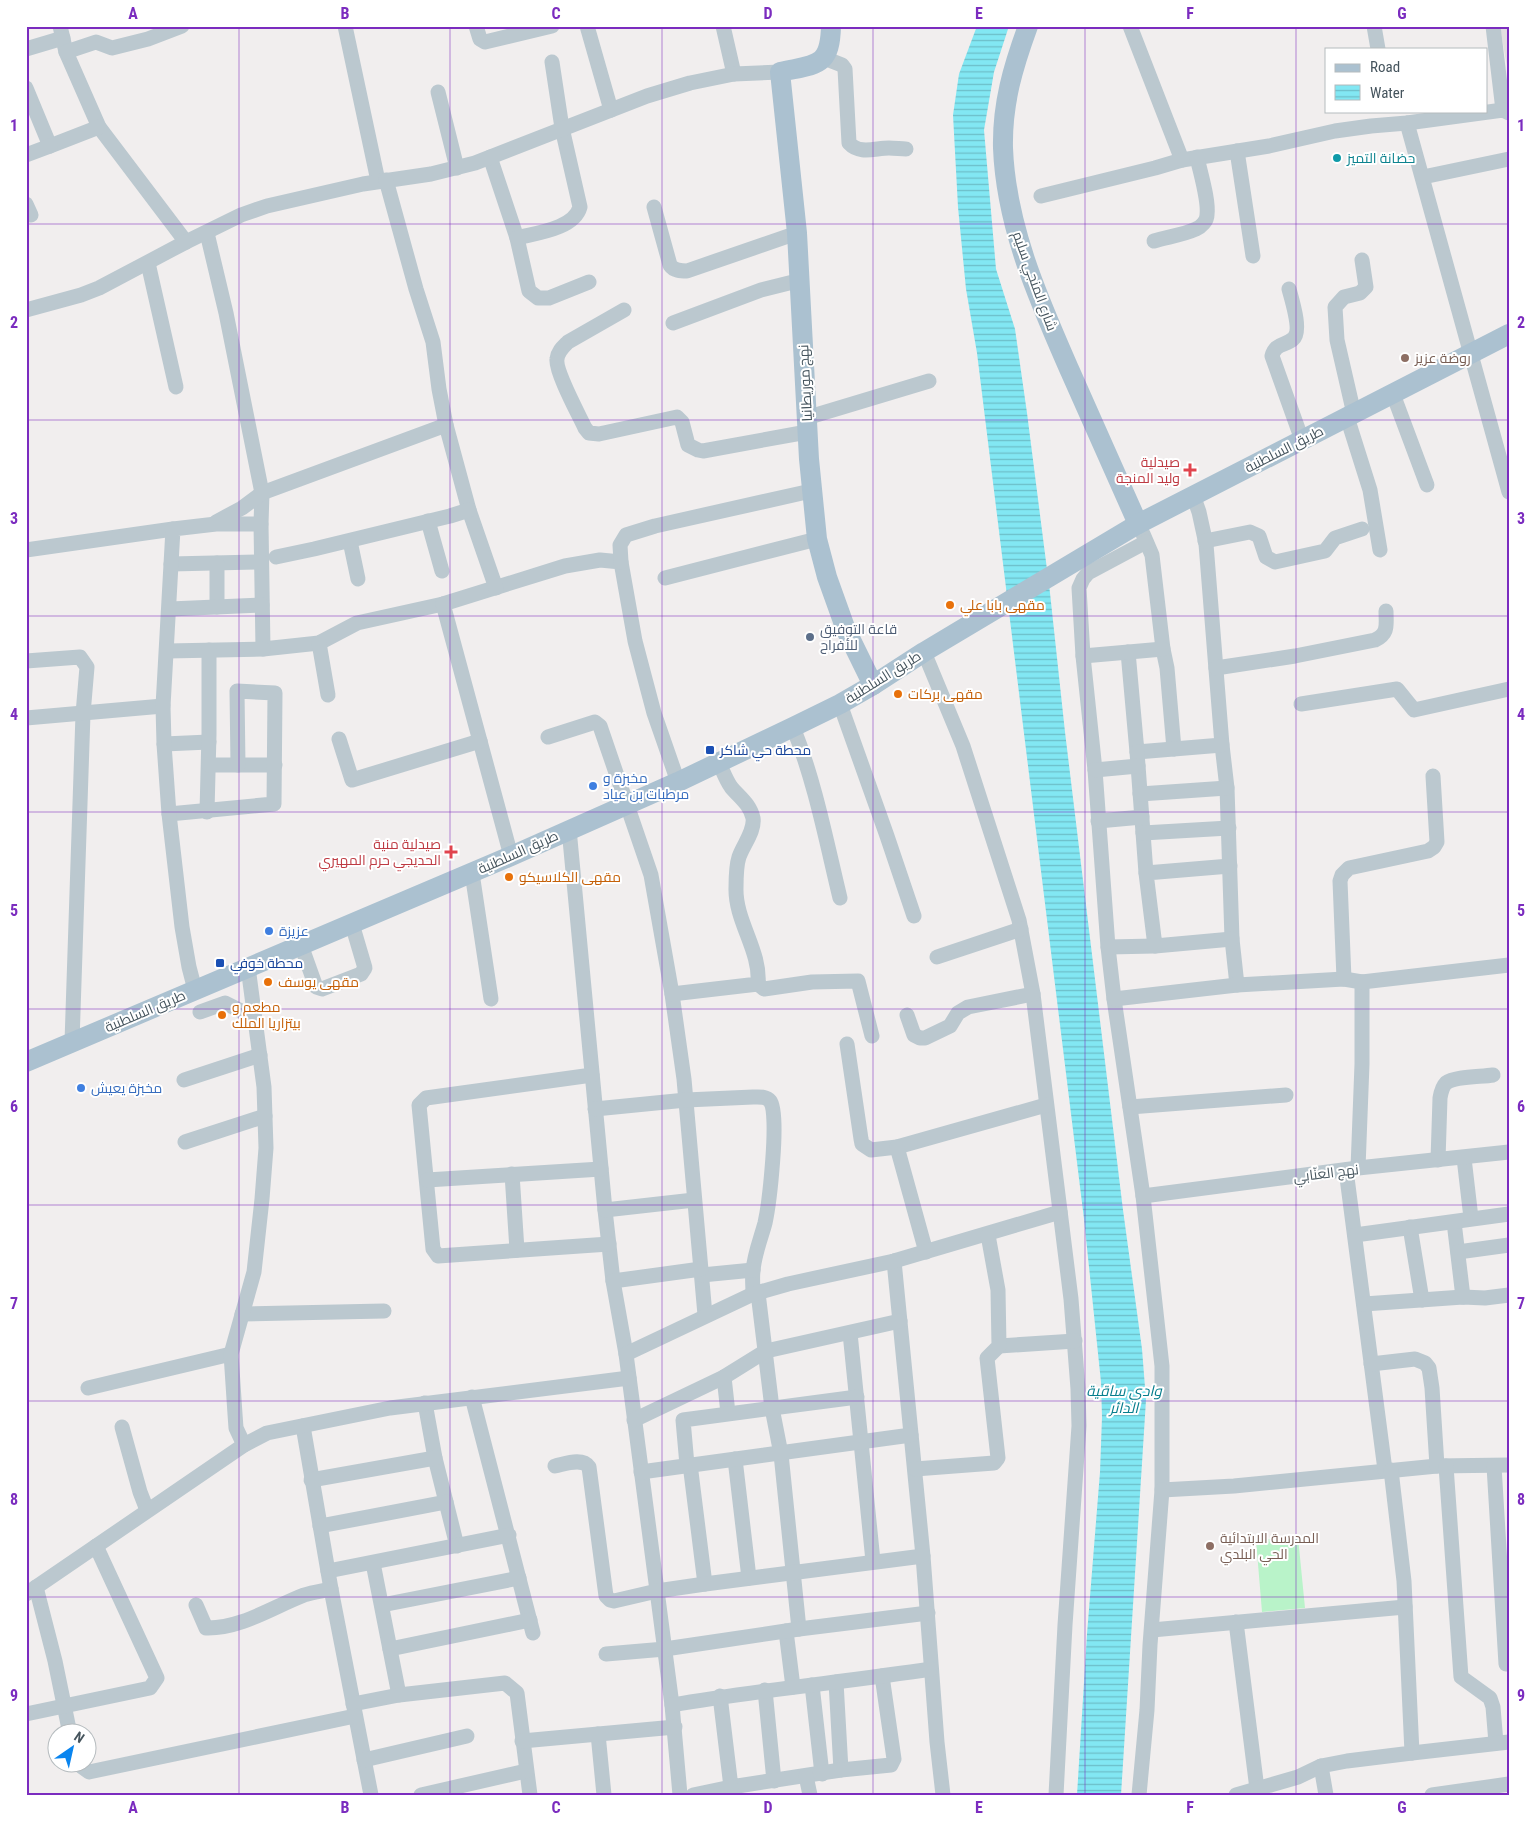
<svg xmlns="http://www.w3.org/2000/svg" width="1535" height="1821" font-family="'Roboto Condensed',Cairo,sans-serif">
  <defs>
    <pattern id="water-rules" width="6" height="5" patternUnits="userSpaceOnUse" patternTransform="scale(1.25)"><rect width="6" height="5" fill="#82e7f3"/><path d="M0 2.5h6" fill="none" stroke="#6cbec8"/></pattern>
  </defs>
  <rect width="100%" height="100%" fill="#f1eeee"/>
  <polygon fill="#e2dfe0" points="1500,26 1509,26 1509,74 1505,56"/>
  <polygon fill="#b9f3c9" points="1298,1537 1305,1608 1262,1612 1256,1540"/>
  <polygon fill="url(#water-rules)" points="977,26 1009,26 994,72 984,130 996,269 1015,329 1027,413 1050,593 1065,732 1123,1210 1142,1349 1146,1400 1121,1795 1077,1795 1087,1634 1100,1472 1102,1417 1101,1382 1084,1219 977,353 966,289 958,207 953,115 959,74"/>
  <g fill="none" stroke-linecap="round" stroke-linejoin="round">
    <g stroke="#bbc8cf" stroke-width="15">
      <polyline points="60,26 66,52 99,127 186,242"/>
      <polyline points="345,26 378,181"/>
      <polyline points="476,26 480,39 485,42 552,26"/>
      <polyline points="587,26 611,110"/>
      <polyline points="723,26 734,74"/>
      <polyline points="1130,26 1182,160"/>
      <polyline points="1374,26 1378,49"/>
      <polyline points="1493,26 1503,110"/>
      <polyline points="26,49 63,38"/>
      <polyline points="66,52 96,42 112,48 148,39 182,26"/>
      <path d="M 824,58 L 842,65 L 845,69 L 849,143 C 860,155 875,148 889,148 C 895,148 901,149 906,149"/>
      <polyline points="26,88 50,146 99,127"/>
      <polyline points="438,92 457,168"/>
      <polyline points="1407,123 1509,492"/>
      <polyline points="1237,151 1253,256"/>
      <polyline points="26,155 50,146"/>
      <polyline points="490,157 517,238 529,291 538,298 549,298 589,282"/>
      <polyline points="1423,177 1509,159"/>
      <polyline points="1041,196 1155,168 1182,160 1269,146 1335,131 1371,126 1407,123 1503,110 1509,113"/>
      <polyline points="26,204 31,215"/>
      <path d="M 654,207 L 670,265 C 674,271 681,271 687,271 L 797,233"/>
      <polyline points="207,233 226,313 262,493 261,524 263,649 319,643 357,623 443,604 565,566 600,560 621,562 635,641 654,713 678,782"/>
      <path d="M 517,238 C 536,233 574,229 580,207 L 562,128 L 552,62"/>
      <path d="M 1154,241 C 1167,237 1183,235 1196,229 C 1201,227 1207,221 1207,215 C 1209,200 1200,172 1197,157"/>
      <polyline points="148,263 176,387"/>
      <path d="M 1289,289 C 1292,300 1302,332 1293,339 C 1285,346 1275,343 1272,356 L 1302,440"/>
      <polyline points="26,310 81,295 99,288 186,242 241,215 267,206 363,184 431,174 475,163 647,96 690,83 734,74 780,72"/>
      <path d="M 624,310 L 568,342 C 563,347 558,351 557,359 C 555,371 579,415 585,428 L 589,433 L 599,434 L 677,417 L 682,422 L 688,445 L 698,450 L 703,451 L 807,432"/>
      <polyline points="673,323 761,290 801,280"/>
      <polyline points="1393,394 1427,485"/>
      <polyline points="1354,414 1337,340 1335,307 1344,297 1360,293 1366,287 1362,260"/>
      <polyline points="1347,417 1370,490 1380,550"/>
      <polyline points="806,418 929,381"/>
      <polyline points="446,425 469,510 496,588"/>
      <polyline points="1193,495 1199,512 1206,544 1222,745 1227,788 1232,939 1237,985 1344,979 1362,982 1362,1064 1358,1168"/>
      <polyline points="428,521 442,571"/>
      <polyline points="216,522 242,508 262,493 446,425 439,389 433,342 416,289 386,180"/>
      <polyline points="1143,534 1152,555 1163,649 1167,668 1174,749"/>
      <polyline points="350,541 358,579"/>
      <polyline points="1205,541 1250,532 1259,536 1266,557 1275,562 1325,551 1335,538 1362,529"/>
      <polyline points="1146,542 1088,573 1083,579 1079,588 1083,656 1095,770 1108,947 1114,999 1143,1196 1162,1366 1162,1490 1234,1486 1437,1466 1509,1465"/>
      <polyline points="26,550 173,529"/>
      <polyline points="276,557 314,549 450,516 469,510"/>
      <polyline points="621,562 620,545 626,535 655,526 811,491"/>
      <polyline points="171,564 261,562"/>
      <polyline points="665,578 817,539"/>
      <polyline points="443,604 511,856"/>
      <polyline points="217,607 217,563"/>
      <polyline points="170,609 262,605"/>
      <polyline points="319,643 328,695"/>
      <polyline points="167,651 263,649"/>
      <polyline points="924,652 963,746 1019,920 1033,994 1071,1299 1078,1389 1079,1426 1065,1625 1056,1795"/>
      <polyline points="1128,652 1137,752 1222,745"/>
      <polyline points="1083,656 1163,649"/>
      <polyline points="26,661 80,657 87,667 83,714 72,1042"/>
      <path d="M 1216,668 L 1295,656 L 1375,640 C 1389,633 1386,625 1386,611"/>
      <polyline points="840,704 887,836 914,916"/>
      <polyline points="1301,704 1397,689 1414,710 1509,689"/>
      <polyline points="26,718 163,706"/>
      <path d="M 793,727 C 815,782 826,840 840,898"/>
      <polyline points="548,737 595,722 600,726 651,875 672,994 684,1079 705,1315"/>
      <polyline points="339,739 352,780 480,741"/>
      <polyline points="164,744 209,742"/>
      <polyline points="1137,752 1146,873"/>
      <polyline points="238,765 275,765"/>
      <polyline points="1095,770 1138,766"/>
      <polyline points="1140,794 1227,788"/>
      <polyline points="207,812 209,734 209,650"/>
      <polyline points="169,814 274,804 275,693 237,691 238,765 209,765"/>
      <polyline points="1098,821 1142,817"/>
      <polyline points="569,829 605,1210 613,1281 626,1354 672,1705 680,1795"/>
      <polyline points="1143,833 1229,828"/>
      <polyline points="1230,866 1146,873 1155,946 1232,939"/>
      <polyline points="472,873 491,999"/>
      <polyline points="301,945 316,987 322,989 361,974 365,968 352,924"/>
      <polyline points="1108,947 1155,946"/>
      <polyline points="937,957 1021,929"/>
      <polyline points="1344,979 1340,881 1342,875 1349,868 1428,851 1434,847 1437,842 1433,776"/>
      <polyline points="1362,982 1509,965"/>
      <polyline points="758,984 764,989 812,982 858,981 872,1036"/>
      <polyline points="195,990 189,967 182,927 169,814 164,744 163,706 173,529 216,524 261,524"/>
      <path d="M 672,994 L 758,984 C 761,951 735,921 736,888 C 736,878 736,866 739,857 C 743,845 755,831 753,818 C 750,804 739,797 731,787 C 726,780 723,771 719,763"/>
      <polyline points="1114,999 1237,985"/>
      <polyline points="200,1012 225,1003 245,1013 255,1009"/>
      <polyline points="907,1015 914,1035 920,1038 925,1038 950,1026 958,1013 968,1007 1033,994"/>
      <polyline points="847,1044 861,1139 862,1144 871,1150 897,1147 1046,1105"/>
      <polyline points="592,1075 426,1098 419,1105 433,1249 438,1256 609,1244"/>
      <polyline points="184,1080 260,1055"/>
      <polyline points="1130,1107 1286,1095"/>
      <path d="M 595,1109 L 686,1100 L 753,1097 C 759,1097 766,1096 770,1101 C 780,1113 769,1205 765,1223 C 761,1238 754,1255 753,1271 C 752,1278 753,1286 753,1294"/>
      <polyline points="185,1142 265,1116"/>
      <polyline points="897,1147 926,1252"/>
      <polyline points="1464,1158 1471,1218"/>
      <path d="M 1438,1160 L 1440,1098 C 1441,1092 1442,1087 1446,1083 C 1455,1076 1482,1077 1493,1075"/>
      <polyline points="1346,1170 1385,1470"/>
      <polyline points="512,1174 517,1250"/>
      <polyline points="427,1180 601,1169"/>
      <polyline points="1143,1196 1358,1168 1509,1152"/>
      <polyline points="605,1210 694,1200"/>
      <polyline points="1454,1222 1463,1297"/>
      <polyline points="1410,1227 1422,1300"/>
      <polyline points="1355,1235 1509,1214"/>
      <polyline points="1458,1252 1509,1245"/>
      <polyline points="894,1261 923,1556 937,1742 943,1795"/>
      <polyline points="702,1275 753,1270"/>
      <polyline points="613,1281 701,1269"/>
      <polyline points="758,1293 772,1408 781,1454 799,1629"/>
      <polyline points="1364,1304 1463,1297 1485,1298 1509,1295"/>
      <polyline points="242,1314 384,1311"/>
      <polyline points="850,1333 873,1561"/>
      <polyline points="999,1346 1075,1341"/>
      <polyline points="626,1354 753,1294 788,1284 894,1261 1060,1212"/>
      <polyline points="1371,1364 1415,1359 1425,1363 1429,1368 1432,1388 1437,1466"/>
      <polyline points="724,1377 728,1413"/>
      <polyline points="88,1388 231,1354"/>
      <polyline points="472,1397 533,1633"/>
      <polyline points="425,1403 435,1458 457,1546"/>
      <polyline points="634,1420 724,1377 766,1351 900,1321"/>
      <polyline points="303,1426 331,1589 371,1795"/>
      <polyline points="122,1427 140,1492 147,1510"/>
      <polyline points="244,1445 236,1428 235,1414 231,1354 254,1272 262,1199 266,1148 264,1087 248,967"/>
      <polyline points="735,1459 749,1578"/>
      <polyline points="690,1464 705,1584"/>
      <polyline points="687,1465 683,1420 857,1397"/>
      <path d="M 555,1466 C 565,1464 582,1457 589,1467 L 606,1596 L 610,1600 L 614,1601 L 657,1591 L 705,1584 L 923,1556"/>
      <polyline points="1446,1466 1461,1677 1490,1698 1493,1707 1496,1743"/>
      <polyline points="1494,1466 1506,1664 1509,1664"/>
      <polyline points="915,1469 994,1463 998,1458 987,1358 999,1346 998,1290 988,1235"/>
      <polyline points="641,1472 911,1435"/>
      <polyline points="311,1480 435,1458"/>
      <polyline points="320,1526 446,1502"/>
      <polyline points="373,1563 399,1695"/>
      <polyline points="328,1571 509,1535"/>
      <polyline points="36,1587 55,1661 70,1734"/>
      <polyline points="26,1594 244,1445 267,1433 390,1408 629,1378"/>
      <path d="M 196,1605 L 206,1628 C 240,1629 273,1607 304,1595 C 313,1592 322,1591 331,1589"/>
      <polyline points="382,1605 519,1578"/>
      <polyline points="1236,1622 1257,1789"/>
      <polyline points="1152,1630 1405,1607"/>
      <polyline points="786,1631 793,1687"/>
      <polyline points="390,1649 530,1620"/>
      <polyline points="606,1654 665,1649 799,1629 928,1613"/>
      <polyline points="836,1682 841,1770"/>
      <polyline points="812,1685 822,1774"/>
      <polyline points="765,1690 774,1781"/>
      <polyline points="720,1696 731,1787 841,1770 891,1765 894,1759 882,1676"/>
      <polyline points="353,1704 399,1695 505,1683 517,1693 530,1795"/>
      <path d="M 672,1705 C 758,1690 845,1682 931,1669"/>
      <polyline points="26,1714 150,1688 157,1678 96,1546"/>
      <polyline points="598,1734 604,1795"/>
      <polyline points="522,1741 675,1727"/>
      <polyline points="1412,1753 1509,1742"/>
      <polyline points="364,1760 467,1736"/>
      <polyline points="79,1764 82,1767 89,1772 355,1716"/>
      <polyline points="806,1776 810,1795"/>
      <polyline points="421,1795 526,1771"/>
      <polyline points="693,1795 731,1787"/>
      <polyline points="1139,1795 1147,1710 1150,1645 1162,1490"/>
      <polyline points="1236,1795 1298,1777 1321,1766"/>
      <polyline points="1326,1795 1321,1766 1347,1761 1412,1753 1404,1581 1391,1470"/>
      <polyline points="1432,1795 1509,1784"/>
    </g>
    <g stroke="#abc1d0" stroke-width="20">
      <path d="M 831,26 C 830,68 816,64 780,72 L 797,233 L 809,459 L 817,539 L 827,577 L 846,630 L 873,685"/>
      <path d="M 1028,26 C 1013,67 1002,104 1003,148 C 1006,227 1039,300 1070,371 C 1093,422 1115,473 1138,524"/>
      <polyline points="26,1062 511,856 678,782 793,727 840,704 873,685 924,652 1138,524 1509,334"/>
    </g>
  </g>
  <path fill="none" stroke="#7b2cbf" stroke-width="1" stroke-opacity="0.55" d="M 239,26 L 239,1795M 450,26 L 450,1795M 662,26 L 662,1795M 873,26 L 873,1795M 1085,26 L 1085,1795M 1296,26 L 1296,1795M 26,224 L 1509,224M 26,420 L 1509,420M 26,616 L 1509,616M 26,812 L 1509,812M 26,1009 L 1509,1009M 26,1205 L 1509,1205M 26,1401 L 1509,1401M 26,1597 L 1509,1597"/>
  <circle fill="#0f9aa8" stroke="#fff" stroke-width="2" cx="1337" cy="158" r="5"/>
  <g fill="#8d6e63" stroke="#fff" stroke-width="2">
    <circle cx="1405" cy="358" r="5"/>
    <circle cx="1210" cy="1546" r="5"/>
  </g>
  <g fill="#e0444e" stroke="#fff" stroke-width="2">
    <path d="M1187.5 462.5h5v5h5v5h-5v5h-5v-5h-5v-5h5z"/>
    <path d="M448.5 844.5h5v5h5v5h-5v5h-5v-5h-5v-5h5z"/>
  </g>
  <g fill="#e8710a" stroke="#fff" stroke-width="2">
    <circle cx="950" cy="605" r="5"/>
    <circle cx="898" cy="694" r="5"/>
    <circle cx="509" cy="877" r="5"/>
    <circle cx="268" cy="982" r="5"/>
    <circle cx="222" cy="1015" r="5"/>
  </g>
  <circle fill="#5c6f8a" stroke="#fff" stroke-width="2" cx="810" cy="637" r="5"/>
  <g fill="#1a4fb4" stroke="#fff" stroke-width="2">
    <rect x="705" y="745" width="10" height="10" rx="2.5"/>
    <rect x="215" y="958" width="10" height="10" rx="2.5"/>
  </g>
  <g fill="#3f7fe0" stroke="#fff" stroke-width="2">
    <circle cx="593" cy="786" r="5"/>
    <circle cx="269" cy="931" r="5"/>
    <circle cx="81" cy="1088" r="5"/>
  </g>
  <g text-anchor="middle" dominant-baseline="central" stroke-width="4" stroke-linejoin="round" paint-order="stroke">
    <g font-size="14" fill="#0d838f" stroke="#fff" text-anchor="start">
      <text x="1347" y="158">حضانة التميز</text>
    </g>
    <g font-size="14" fill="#45545d" stroke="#fff">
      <text transform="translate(1035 281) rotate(70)">شارع المنجي سليم</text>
      <text transform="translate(805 383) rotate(-93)">نهج موريطانيا</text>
      <text transform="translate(1284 449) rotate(-27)">طريق السلطنية</text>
      <text transform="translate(883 677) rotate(-32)">طريق السلطنية</text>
      <text transform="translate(518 852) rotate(-24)">طريق السلطنية</text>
      <text transform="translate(145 1011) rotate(-23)">طريق السلطنية</text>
      <text transform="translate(1326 1173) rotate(-7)">نهج العنّابي</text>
    </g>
    <g font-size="14" fill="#785e54" stroke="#fff" text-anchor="start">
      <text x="1415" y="358">روضة عزيز</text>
      <text x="1220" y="1538">المدرسة الابتدائية<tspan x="1220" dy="16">الحي البلدي</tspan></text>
    </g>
    <g font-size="14" fill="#be3a42" stroke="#fff" text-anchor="end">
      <text x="1180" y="462">صيدلية<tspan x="1180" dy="16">وليد المنجة</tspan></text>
      <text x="441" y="844">صيدلية منية<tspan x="441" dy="16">الحديجي حرم المهيري</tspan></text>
    </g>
    <g font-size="14" fill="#c56008" stroke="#fff" text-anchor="start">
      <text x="960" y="605">مقهى بابا علي</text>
      <text x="908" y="694">مقهى بركات</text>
      <text x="519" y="877">مقهى الكلاسيكو</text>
      <text x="278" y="982">مقهى يوسف</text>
      <text x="232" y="1007">مطعم و<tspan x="232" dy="16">بيتزاريا الملك</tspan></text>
    </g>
    <g font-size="14" fill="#4e5e75" stroke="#fff" text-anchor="start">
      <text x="820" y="629">قاعة التوفيق<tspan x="820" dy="16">للأفراح</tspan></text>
    </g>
    <g font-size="14" fill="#164399" stroke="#fff" text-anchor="start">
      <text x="720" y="750">محطة حي شاكر</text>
      <text x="230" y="963">محطة خوفي</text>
    </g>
    <g font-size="14" fill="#366cbe" stroke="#fff" text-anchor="start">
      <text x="603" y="778">مخبزة و<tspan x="603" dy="16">مرطبات بن عياد</tspan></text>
      <text x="279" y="931">عزيزة</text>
      <text x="91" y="1088">مخبزة يعيش</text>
    </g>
    <g font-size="15" font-style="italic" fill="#057d8c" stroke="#fff">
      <text x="1124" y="1391">وادي ساقية<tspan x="1124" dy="17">الدائر</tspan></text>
    </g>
  </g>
  <rect width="1535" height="1821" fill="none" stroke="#ffffff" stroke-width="55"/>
  <rect x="1325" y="48" width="162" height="65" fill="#ffffff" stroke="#b5bbbe"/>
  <rect x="1335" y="64" width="25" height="8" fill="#abc1d0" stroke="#b5bbbe"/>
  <text x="1370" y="72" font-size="15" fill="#45545d">Road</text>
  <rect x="1335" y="85" width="25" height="15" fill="url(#water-rules)" stroke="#b5bbbe"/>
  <text x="1370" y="98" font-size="15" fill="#45545d">Water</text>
  <g transform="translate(72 1748) rotate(34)"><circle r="24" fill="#ffffff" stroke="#b5bbbe"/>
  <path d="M0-4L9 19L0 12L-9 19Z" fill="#0a85ef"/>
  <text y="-8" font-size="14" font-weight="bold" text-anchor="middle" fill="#45545d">N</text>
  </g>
  <rect x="28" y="28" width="1480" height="1766" fill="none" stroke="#7b2cbf" stroke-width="2"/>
  <g font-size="16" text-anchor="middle" font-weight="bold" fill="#7b2cbf">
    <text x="133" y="19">A</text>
    <text x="345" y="19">B</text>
    <text x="556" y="19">C</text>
    <text x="768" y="19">D</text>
    <text x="979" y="19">E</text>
    <text x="1190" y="19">F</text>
    <text x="1402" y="19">G</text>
    <text x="14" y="131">1</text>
    <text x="1521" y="131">1</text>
    <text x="14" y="328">2</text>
    <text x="1521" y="328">2</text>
    <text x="14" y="524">3</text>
    <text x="1521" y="524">3</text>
    <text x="14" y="720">4</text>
    <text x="1521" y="720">4</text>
    <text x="14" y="916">5</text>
    <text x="1521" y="916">5</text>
    <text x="14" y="1112">6</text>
    <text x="1521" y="1112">6</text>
    <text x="14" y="1309">7</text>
    <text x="1521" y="1309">7</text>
    <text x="14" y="1505">8</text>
    <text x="1521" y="1505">8</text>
    <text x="14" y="1701">9</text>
    <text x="1521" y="1701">9</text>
    <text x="133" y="1813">A</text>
    <text x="345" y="1813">B</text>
    <text x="556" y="1813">C</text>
    <text x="768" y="1813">D</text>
    <text x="979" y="1813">E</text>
    <text x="1190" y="1813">F</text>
    <text x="1402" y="1813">G</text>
  </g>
</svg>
